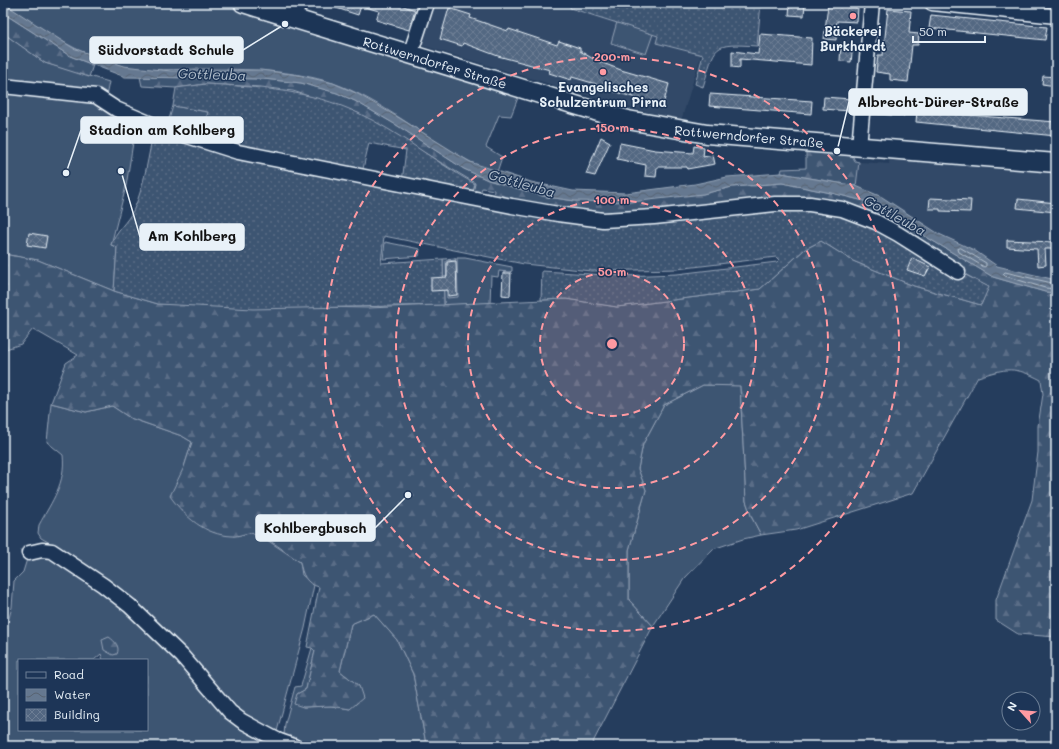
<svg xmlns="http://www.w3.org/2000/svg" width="1059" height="749" font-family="Mali,sans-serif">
  <defs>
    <pattern id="forest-firs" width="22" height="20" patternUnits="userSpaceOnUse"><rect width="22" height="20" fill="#3e5472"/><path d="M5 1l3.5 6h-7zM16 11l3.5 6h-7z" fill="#5a6d87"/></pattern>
    <pattern id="garden-dots" width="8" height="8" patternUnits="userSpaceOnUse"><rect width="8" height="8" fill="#3e5472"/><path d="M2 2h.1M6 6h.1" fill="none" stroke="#5a6d87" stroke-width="1.8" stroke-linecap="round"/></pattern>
    <pattern id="water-waves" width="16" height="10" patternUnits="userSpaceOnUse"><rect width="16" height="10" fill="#657890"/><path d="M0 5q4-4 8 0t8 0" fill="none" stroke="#576270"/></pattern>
    <pattern id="building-cross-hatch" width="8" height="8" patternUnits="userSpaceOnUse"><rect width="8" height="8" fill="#536782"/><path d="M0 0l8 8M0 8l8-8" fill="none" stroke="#6c7d94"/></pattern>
  </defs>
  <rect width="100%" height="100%" fill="#253d5d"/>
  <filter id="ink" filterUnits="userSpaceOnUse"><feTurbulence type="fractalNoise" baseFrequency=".025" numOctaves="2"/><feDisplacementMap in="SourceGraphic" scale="8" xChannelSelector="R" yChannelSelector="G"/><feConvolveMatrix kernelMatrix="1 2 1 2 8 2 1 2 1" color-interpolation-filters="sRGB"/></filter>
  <g filter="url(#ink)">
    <g fill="#334a68">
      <polygon points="422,3 571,3 570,8 658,36 656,43 701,55 681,121 620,105 410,42"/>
      <polygon points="890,155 1056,170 1056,280 997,266 974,250 939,234 856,186 859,162 889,164"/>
    </g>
    <g fill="#3e5472" stroke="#93a2b5" fill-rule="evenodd">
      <path d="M 3,3 L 220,3 L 253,13 L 253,16 L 286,27 L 288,24 L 519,95 L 511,116 L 499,115 L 486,147 L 502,157 L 497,172 C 488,169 477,166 469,161 C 423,137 382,100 333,83 C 292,70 247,69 204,69 C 177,69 150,72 123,66 C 78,56 41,28 3,3 Z"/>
      <polygon points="617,22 653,34 646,54 611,43"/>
      <polygon points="3,33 45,63 109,82 104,106 136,124 126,186 111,245 117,247 114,291 38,260 3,254"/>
      <polygon points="173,106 208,112 206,120 212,117 236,122 231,147 167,126"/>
      <polygon points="385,242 420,249 419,256 383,259"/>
      <polygon points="455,258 456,260 446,261 447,298 458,297 457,258 465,258 512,267 512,271 509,272 499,271 498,277 491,276 490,303 444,305 443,259"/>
      <polygon points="703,385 740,385 746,501 752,518 761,535 743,539 713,549 684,579 653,626 629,600 629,550 646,490 638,469 643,444 664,405"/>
      <path d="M 51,403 L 86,412 L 112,406 L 130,418 L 182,436 L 192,442 L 184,467 L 233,536 L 251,533 L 267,540 L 300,562 L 302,575 L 314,585 L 305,628 L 273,746 L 3,746 L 3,640 L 12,607 L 14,581 L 23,572 L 27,559 L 66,552 L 41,538 L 38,533 L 39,525 C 52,501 66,483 63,455 L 47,442 ZM 101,654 L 103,660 L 147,660 L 147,730 L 19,730 L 19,660 L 94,660 Z"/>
      <polygon points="374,614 397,640 413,674 426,744 431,746 303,746 289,740 284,735 285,724 295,687 301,686 312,648 315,651 306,689 297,694 303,707 331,706 350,709 359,686 340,671 351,624"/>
    </g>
    <g fill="url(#forest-firs)" stroke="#93a2b5">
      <polygon points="3,13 70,56 93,65 89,77 45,63 3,33"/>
      <path d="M 140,77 L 263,79 L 301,83 L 337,93 L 355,101 L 398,126 L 464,169 L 488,180 L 547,197 L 575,201 L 703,194 L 732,187 L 782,183 L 836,194 L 868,202 L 993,277 L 1045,292 L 1056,293 L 1056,637 L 1018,634 L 996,620 L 996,600 L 1032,500 L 1038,452 L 1038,426 L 1043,394 L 1041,380 C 1014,366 1007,368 978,377 L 913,493 L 796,530 L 761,535 L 752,518 L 746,501 L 740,386 L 703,385 L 664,405 L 643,444 L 638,469 L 646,490 L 629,550 L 629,600 L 653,626 L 591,746 L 431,746 L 426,744 L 413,674 L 397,640 L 374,614 L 351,624 L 340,671 L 359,686 L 363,698 L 350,709 L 331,706 L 303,707 L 294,704 L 297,694 L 306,689 L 315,651 L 312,648 L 307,647 L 319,587 C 306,584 302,574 300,562 C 285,552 270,538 253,533 C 246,532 239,537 232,536 C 205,535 185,517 170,496 L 184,467 L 192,442 L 182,436 L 130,418 L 112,406 L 86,412 L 51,403 L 66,363 L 78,355 L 33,329 L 21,344 L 3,350 L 3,254 L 38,260 L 114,291 L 158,304 L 369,308 L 566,299 L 617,307 L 760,289 L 805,249 L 821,241 L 853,261 L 914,286 L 981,305 L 988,287 L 963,273 L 900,233 L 604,217 L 493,199 L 494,190 L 482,188 L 479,196 L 472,195 L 475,183 L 358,113 L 293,91 L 261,87 L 206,84 L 176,88 L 142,86 Z"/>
      <polygon points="806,150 852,155 855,161 859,162 856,186 781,173 782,169 806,168"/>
      <path d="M 109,637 C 116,642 120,647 117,654 L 113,655 L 104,650 L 102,640 Z"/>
    </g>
    <g fill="url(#garden-dots)" stroke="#93a2b5">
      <path d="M 571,3 L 761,3 L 757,46 C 711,43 716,45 703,87 L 695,84 L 703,55 L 656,43 L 658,36 L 570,8 Z"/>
      <path d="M 206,84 C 258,87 310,90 358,113 C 399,132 435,162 475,184 L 472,195 L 402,182 L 406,150 L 369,143 L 362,173 L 231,147 L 236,122 L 212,118 L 211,121 L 206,120 L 208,112 L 173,106 L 176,88 Z"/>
      <path d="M 154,130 L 605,221 L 772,208 L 842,212 L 989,287 L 981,305 L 914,286 L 853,261 L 821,241 L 805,249 L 760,289 L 617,307 L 566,299 L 541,300 L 542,271 L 622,276 L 677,274 L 777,262 L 779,260 L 776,257 L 677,269 L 591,271 L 524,264 L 384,236 L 381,263 L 443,259 L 444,305 L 253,309 L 158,304 L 114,291 L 117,247 L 111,245 C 115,231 128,222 134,209 C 145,184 148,156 154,130 Z"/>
    </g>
    <polygon fill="url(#water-waves)" stroke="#99a8ba" points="3,3 73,48 123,66 171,71 261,70 298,75 333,83 358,94 401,119 470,162 531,182 573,191 626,193 695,184 727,177 781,173 856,186 882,197 939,234 974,250 997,266 1056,280 1056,293 1045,292 993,277 868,202 836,194 782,183 732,187 703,194 631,202 575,201 547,197 488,180 464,169 398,126 355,101 337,93 301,83 263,79 125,77 70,56 3,13"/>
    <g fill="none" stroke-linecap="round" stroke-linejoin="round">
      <g stroke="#b4c1ce" stroke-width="1">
        <polygon points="961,248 986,263 986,266 984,267 959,252 958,249"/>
        <polyline points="1056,284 1005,272 1003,274 1005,276 1045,288 1056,289"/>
      </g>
    </g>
    <g fill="url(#building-cross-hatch)" stroke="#e8f1f8">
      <polygon points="327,3 395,3 415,10 409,30 376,20 379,11 361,6 358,15 327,5"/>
      <polygon points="790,3 805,3 804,16 789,15"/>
      <polygon points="828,5 858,7 857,22 837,21 836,40 824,39"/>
      <polygon points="449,8 471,15 470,18 508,31 509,29 557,45 559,41 580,48 580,51 595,60 621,70 669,84 662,108 642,102 643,100 595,86 596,84 572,77 571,80 549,73 550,70 498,56 463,43 462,46 440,39"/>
      <polygon points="888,9 911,11 909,33 919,34 918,45 912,45 908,82 890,80 890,74 876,72 878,55 883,55"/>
      <polygon points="931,15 1047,27 1045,40 929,28"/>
      <polygon points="760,34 812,38 811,65 740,59 740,68 732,67 732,51 758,54"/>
      <polygon points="841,44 853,45 851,62 840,61"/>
      <polygon points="1043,76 1056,77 1056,86 1042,84"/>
      <polygon points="710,94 812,101 811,114 709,106"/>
      <polygon points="824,97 851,99 850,111 823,109"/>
      <polygon points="879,101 905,103 904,116 878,114"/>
      <polygon points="917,111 1056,122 1056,136 916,122"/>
      <polygon points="601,137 610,142 595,176 586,174"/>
      <polygon points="620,143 655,150 693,153 694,146 704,148 703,157 713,155 715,164 687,169 687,167 657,167 656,177 645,176 646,165 617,159"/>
      <polygon points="930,198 971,200 970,212 940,211 940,209 929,209"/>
      <polygon points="1018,199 1056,203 1056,212 1017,208"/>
      <polygon points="29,233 47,236 45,248 27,245"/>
      <polygon points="1007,240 1053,242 1052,249 1045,249 1046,265 1038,266 1037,249 1007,247"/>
      <polygon points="912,258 930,267 925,276 907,270"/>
      <polygon points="456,261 457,295 448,296 448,290 431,291 431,278 447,277 447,262"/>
      <polygon points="503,273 511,273 510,296 502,295"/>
    </g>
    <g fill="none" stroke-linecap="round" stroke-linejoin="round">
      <g stroke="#e8f1f8" stroke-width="17">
        <g id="minor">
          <polyline points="932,3 1056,16"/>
          <polyline points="294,18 299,3"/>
          <polyline points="410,55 427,3"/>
          <polyline points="3,86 96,96 116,109 156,126 238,152 512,206 558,214 603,220 654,217 775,204 810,204 842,209 876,222 898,234 958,272"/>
          <polyline points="859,147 872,3"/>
          <polyline points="29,553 42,550 52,551 103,585 130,606 182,656 230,712 242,721 277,740"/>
          <polyline points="275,746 277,740 294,746"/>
        </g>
      </g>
      <g stroke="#e8f1f8" stroke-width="21">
        <polyline id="major" points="243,3 595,111 628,120 707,134 1056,163"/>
      </g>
      <use href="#minor" stroke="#1d3557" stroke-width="14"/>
      <use href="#major" stroke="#1d3557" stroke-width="18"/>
    </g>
  </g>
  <circle cx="612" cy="344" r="72" fill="#ff9aa2" fill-opacity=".12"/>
  <g fill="none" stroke="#ff9aa2" stroke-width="2" stroke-dasharray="7 5">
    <circle cx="612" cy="344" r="72"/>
    <circle cx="612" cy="344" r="144"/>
    <circle cx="612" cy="344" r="216"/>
    <circle cx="612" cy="344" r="287"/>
  </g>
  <g fill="#ff9aa2" stroke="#1d3557" stroke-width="1.5">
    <circle cx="853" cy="16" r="4"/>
    <circle cx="603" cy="72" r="4"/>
  </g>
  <g text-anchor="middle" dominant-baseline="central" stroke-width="3" stroke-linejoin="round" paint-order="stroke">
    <g font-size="13" font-weight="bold" fill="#e8f1f8" stroke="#1d3557">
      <text x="853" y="30">Bäckerei<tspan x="853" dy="15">Burkhardt</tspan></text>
      <text x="603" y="86">Evangelisches<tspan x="603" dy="15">Schulzentrum Pirna</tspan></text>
    </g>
    <g font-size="13" fill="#e8f1f8" stroke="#1d3557">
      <text transform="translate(435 62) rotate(17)">Rottwerndorfer Straße</text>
      <text transform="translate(749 136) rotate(5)">Rottwerndorfer Straße</text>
    </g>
    <g font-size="14" font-style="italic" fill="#b4c1ce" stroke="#1d3557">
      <text transform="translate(212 74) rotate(2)">Gottleuba</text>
      <text transform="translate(522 183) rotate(16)">Gottleuba</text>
      <text transform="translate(895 215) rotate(29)">Gottleuba</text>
    </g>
  </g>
  <circle cx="612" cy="344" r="6" fill="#ff9aa2" stroke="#1d3557" stroke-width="2"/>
  <g font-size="12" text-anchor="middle" font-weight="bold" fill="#ff9aa2" stroke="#1d3557" stroke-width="3" stroke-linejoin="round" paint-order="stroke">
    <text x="612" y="61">200 m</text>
    <text x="612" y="132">150 m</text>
    <text x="612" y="204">100 m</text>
    <text x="612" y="276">50 m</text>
  </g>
  <path fill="none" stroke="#e8f1f8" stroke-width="1.5" d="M285 24L243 50M837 151L849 102M66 173L81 130M121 171L140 237M408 495L375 528"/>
  <g fill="#e8f1f8" stroke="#1d3557" stroke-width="1.5">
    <circle cx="285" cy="24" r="4"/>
    <circle cx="837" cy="151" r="4"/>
    <circle cx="66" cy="173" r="4"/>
    <circle cx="121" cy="171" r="4"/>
    <circle cx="408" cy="495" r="4"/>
  </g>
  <g fill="#e8f1f8" stroke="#e8f1f8" stroke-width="1.5">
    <rect x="90" y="37" width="153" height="26" rx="4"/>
    <rect x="849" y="89" width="178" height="26" rx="4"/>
    <rect x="81" y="117" width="162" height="26" rx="4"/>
    <rect x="140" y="224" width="104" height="26" rx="4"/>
    <rect x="256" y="515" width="119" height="26" rx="4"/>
  </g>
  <g font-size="14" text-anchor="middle" font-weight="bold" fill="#111">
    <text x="166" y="55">Südvorstadt Schule</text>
    <text x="938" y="107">Albrecht-Dürer-Straße</text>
    <text x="162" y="135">Stadion am Kohlberg</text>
    <text x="192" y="241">Am Kohlberg</text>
    <text x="315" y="533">Kohlbergbusch</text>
  </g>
  <rect width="1059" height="749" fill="none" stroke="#1d3557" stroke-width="16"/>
  <rect x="8" y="8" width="1043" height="733" fill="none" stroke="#e8f1f8" stroke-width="1.5" filter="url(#ink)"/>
  <rect x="18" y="659" width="130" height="72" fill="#1d3557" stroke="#6e8097"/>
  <rect x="26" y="672" width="20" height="6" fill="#1d3557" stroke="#6e8097"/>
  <text x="54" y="679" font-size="12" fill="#e8f1f8">Road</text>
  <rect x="26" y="689" width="20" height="12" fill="url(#water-waves)" stroke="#6e8097"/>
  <text x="54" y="699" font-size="12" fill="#e8f1f8">Water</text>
  <rect x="26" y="709" width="20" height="12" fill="url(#building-cross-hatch)" stroke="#6e8097"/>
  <text x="54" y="719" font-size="12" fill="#e8f1f8">Building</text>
  <g transform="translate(1021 711) rotate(297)"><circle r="19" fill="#1d3557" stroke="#6e8097"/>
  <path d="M0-3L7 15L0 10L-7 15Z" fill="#ff9aa2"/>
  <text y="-6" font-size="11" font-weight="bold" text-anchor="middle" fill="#e8f1f8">N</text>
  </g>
  <path d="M913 36v6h72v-6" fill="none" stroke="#e8f1f8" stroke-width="2"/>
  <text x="919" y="36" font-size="12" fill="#e8f1f8" stroke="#1d3557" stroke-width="3" paint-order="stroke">50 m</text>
</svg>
